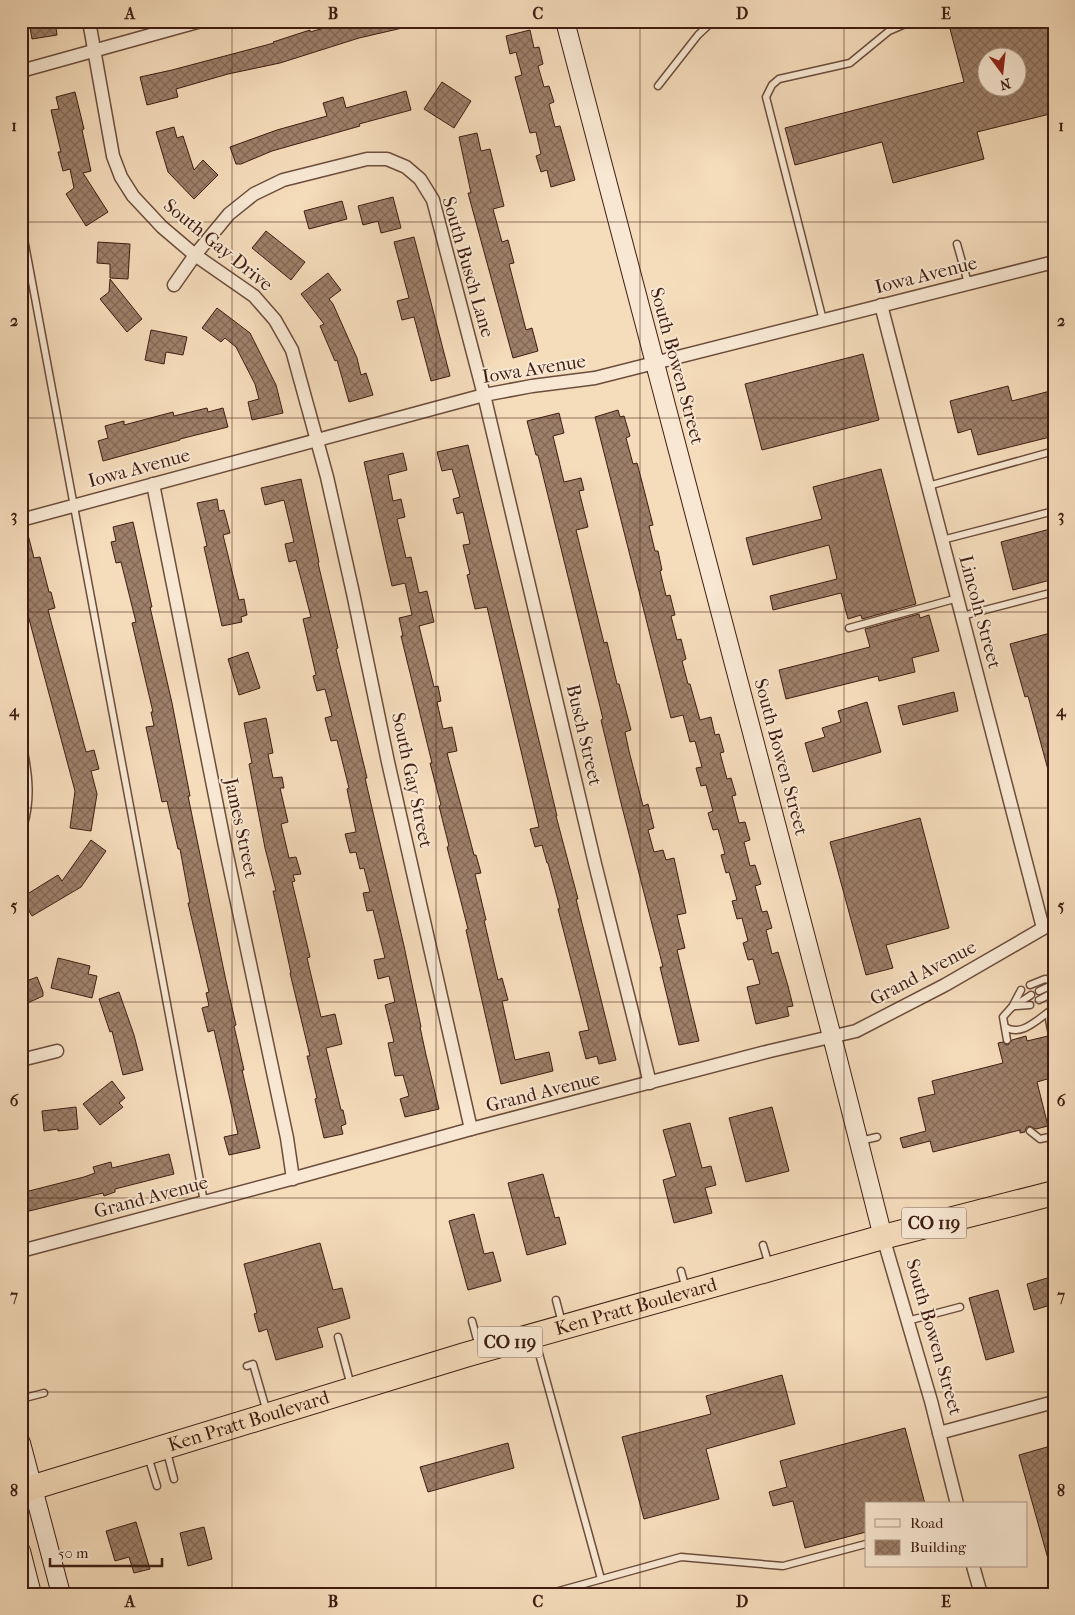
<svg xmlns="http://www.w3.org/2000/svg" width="1075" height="1615" font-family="'IM FELL French Canon',serif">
  <defs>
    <pattern id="building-cross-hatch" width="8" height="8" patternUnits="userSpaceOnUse" patternTransform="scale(1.25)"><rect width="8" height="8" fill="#9e806a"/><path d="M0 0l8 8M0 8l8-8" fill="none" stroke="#826856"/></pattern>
  </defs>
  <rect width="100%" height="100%" fill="#f5dcbb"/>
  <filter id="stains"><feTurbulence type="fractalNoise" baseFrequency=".004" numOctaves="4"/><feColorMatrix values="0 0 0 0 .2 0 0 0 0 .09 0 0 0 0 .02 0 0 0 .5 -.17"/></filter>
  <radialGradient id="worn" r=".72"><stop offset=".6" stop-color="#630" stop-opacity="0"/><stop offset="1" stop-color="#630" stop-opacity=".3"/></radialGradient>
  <g fill="url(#building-cross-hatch)" stroke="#3f1d12" fill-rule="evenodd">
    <polygon points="29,21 55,21 57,35 32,39"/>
    <polygon points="349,21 410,21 411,26 359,38 280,63 228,74 176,89 178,97 147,105 140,77 172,70 274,43 273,42 310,30 310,32"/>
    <path d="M 948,21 L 1054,21 L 1054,113 L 977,132 L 984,159 L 893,183 L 882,142 L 795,165 L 785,128 L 964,82 ZM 988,58 L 1018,58 L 1018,88 L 988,88 Z"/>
    <polygon points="530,30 534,48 539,47 543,64 538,66 544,87 549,86 554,102 549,104 555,127 560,126 575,180 551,187 547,170 541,172 536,156 541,154 536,132 530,133 515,77 522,75 516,52 510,54 506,36"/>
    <polygon points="442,82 471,101 454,128 424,109"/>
    <polygon points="406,91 411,110 359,124 360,126 272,151 241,164 236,164 230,147 277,130 327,116 323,103 343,97 346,108"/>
    <polygon points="75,92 84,129 82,130 91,171 83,173 108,212 86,226 66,194 74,188 70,169 63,171 58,152 61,152 51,110 59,109 56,97"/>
    <polygon points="174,127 177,138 183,136 194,170 203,160 218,175 194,199 168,172 156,132"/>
    <polygon points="477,133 481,151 490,149 504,206 493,209 502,242 508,240 514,263 509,264 526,330 532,328 538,351 513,358 468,193 471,193 459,137"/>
    <polygon points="393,197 401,228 381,233 378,221 363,225 358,206"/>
    <polygon points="342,201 347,219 309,229 304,211"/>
    <polygon points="266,231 305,262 291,280 252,248"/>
    <polygon points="414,237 450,376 431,381 414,317 402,320 397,301 409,298 394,242"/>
    <polygon points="98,242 130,244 128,279 110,278 110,264 97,263"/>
    <polygon points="328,273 341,290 329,299 333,304 357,358 361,375 366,373 373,395 349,402 337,360 335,361 320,326 324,324 301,294"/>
    <polygon points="110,279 142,319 127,332 100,299 109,292"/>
    <polygon points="217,308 250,333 276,385 283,413 252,420 248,402 259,399 255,384 236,347 225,338 221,342 202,328"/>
    <polygon points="151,330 187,337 183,355 166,352 164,364 145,360"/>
    <polygon points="863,354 879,420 762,450 745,384"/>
    <polygon points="1008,386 1012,401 1054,390 1054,436 978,455 971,429 958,433 950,401"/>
    <polygon points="207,408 208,412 223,408 228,427 180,439 180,440 103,461 98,441 108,438 105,426 124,421 124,425 173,412 174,416"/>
    <polygon points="618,410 620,417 624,416 630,436 626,438 633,464 637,463 642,482 653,525 649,526 655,551 658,551 662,570 660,571 666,596 670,595 675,615 671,616 677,640 681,639 686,659 682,661 688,684 690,684 700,720 711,717 715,735 719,734 724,752 720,753 727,779 731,778 736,795 732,796 739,823 745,822 750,840 744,842 750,866 755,865 761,884 755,886 762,912 767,911 772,928 766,930 772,954 778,952 788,986 793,1006 787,1007 789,1016 756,1024 747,987 760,984 753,959 748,960 743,943 748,941 742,918 737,919 732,901 737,900 729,872 726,873 721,855 725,854 718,829 713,830 708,813 713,811 706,785 701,786 696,768 702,767 695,741 690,742 683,715 671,718 595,417"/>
    <polygon points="559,413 564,433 553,436 564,482 581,478 584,490 579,491 588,527 576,530 604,643 607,642 617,684 619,684 631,730 625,732 629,751 643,806 648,804 654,828 648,830 654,852 663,850 666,860 674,858 686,913 677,915 685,948 677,950 699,1041 679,1045 660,967 663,967 621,803 601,720 603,719 538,455 536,455 527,421"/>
    <polygon points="468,445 541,749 557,816 556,816 578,899 576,899 616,1060 599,1064 597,1056 586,1059 579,1032 589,1030 558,909 560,908 548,863 547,863 542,845 535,847 530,829 539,827 487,607 475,609 467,575 470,574 463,545 470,544 463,512 457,514 453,499 460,497 452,469 442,471 437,452"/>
    <polygon points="403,453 407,470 388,475 393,501 401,499 405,517 397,519 406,558 411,557 419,593 427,591 434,622 419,626 434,687 438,686 441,701 437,702 443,729 452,727 457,751 447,753 474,855 476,855 481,873 475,874 486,920 484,920 498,980 502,978 508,1000 502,1001 515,1060 549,1052 553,1071 501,1084 466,930 468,929 447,847 449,846 439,806 441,805 430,763 432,763 401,636 403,636 399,618 412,615 405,583 392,586 364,462"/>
    <polygon points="881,469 916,604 862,619 861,615 848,619 841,593 773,610 770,596 837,579 829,545 753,565 746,538 822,519 813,487"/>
    <polygon points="301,479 319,562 318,563 338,648 336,649 367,778 365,778 404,946 421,1027 420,1027 426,1055 439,1109 405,1117 400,1099 409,1096 403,1075 395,1076 388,1043 394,1042 385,1005 395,1002 389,976 378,979 374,960 385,958 373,910 367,911 363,893 370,892 364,868 360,869 356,852 350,853 345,834 356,832 347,789 349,788 337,740 331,741 325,718 332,716 325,689 317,691 313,676 316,675 303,619 311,617 296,560 289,562 285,544 294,542 284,500 265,505 261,488"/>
    <polygon points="217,499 219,511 224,510 230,533 223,535 239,600 244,599 247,615 241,617 242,622 222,626 204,547 207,546 197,503"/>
    <polygon points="133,522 152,607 150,607 172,703 190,796 188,796 226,981 236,1025 234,1026 244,1070 242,1070 260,1148 229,1155 224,1137 238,1134 214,1030 208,1032 202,1008 209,1006 206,993 209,992 188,903 190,903 180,849 178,849 167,801 162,802 146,727 154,726 151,712 153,712 132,623 136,622 121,562 116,563 111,542 116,541 113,527"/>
    <polygon points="26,527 34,558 40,557 49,592 51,592 55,608 48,610 86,752 94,750 99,769 91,771 97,794 91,831 70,828 75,791 21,589 21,528"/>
    <polygon points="1054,528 1054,579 1013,590 1001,542"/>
    <polygon points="919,614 920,618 929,615 939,651 912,658 915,672 879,681 878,676 786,699 779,670 870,647 865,629"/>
    <polygon points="1054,632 1054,777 1050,777 1028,696 1025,697 1010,644"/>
    <polygon points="248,652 260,688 239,695 228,659"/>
    <polygon points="954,692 958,711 903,725 898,706"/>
    <polygon points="867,702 881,752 813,772 805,743 825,737 822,728 841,722 838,711"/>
    <polygon points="266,718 273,753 268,754 273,778 282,777 284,788 280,788 288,822 281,824 289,858 296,857 301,874 293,875 295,881 292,882 310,957 307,958 321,1017 335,1014 342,1044 326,1048 341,1110 343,1110 346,1124 341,1126 343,1134 324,1138 315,1099 317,1098 307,1056 310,1056 290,973 291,973 273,891 276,891 265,848 249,764 252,763 244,723"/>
    <polygon points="920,818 949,928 886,945 893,968 866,975 830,842"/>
    <polygon points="91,840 106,851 81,887 32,916 21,898 58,875 62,881"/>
    <polygon points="58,958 90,966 88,974 97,976 92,998 51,988"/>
    <polygon points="37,977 43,992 43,996 21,1006 21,983"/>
    <polygon points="119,992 134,1035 143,1070 123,1075 112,1031 110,1032 99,999"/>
    <polygon points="1026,1036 1027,1041 1048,1036 1050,1039 1054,1039 1054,1077 1037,1082 1048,1126 1036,1129 1029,1126 1026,1128 1025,1132 1020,1133 1020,1130 933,1152 930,1141 903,1148 900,1138 926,1131 918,1098 935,1094 932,1081 1003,1063 998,1043 1003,1042 1005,1044 1008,1045 1012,1040"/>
    <polygon points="112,1081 125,1098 119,1103 123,1107 100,1125 83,1104"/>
    <polygon points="76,1107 78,1129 58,1131 58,1129 44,1131 42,1111"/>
    <polygon points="772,1107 789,1171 746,1182 729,1118"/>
    <polygon points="690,1123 702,1168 711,1166 716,1185 705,1188 712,1213 674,1223 663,1180 676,1176 663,1130"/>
    <polygon points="169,1154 174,1174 115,1189 115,1192 104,1196 103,1193 21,1213 21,1193 84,1177 95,1173 93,1167 111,1162 112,1168"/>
    <polygon points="543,1174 555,1218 559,1217 566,1244 527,1255 508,1183"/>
    <polygon points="474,1214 484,1254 493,1252 501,1281 468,1290 449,1221"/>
    <polygon points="320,1243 333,1290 342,1288 350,1318 317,1328 323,1347 276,1360 267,1329 259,1332 254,1314 257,1313 244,1264"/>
    <polygon points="1054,1276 1054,1304 1034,1310 1027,1284"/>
    <polygon points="998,1290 1014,1352 986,1360 969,1298"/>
    <polygon points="782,1375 795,1424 706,1449 719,1499 644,1519 622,1437 711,1414 706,1396"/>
    <polygon points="905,1428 925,1504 866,1504 866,1532 805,1548 793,1501 773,1506 769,1492 787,1487 780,1461"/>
    <polygon points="508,1443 514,1468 428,1492 420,1467"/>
    <polygon points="1054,1445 1054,1565 1050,1566 1019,1455"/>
    <polygon points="136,1522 150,1569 134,1573 129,1557 115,1561 106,1531"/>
    <polygon points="204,1527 212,1559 188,1566 180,1533"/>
  </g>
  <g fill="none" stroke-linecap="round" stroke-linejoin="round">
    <g stroke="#6c4d3c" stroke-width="9">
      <g id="lane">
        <polyline points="658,86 698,35 713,21"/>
        <polyline points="21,223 204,1202"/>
        <polyline points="957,244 968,283"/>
        <polyline points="823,320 766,97 772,85 779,79 850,63 889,31 912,21"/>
        <polyline points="928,486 1054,451"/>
        <polyline points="942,540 1054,511"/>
        <polyline points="962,616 1054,592"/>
        <polyline points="849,628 958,598"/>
        <polyline points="1030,985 1045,979 1054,981"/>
        <polyline points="1039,991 1054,984"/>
        <polyline points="1039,1000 1054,992"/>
        <polyline points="1016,1006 1030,1005"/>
        <polyline points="1012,1007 1021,990"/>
        <path d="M 1005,1027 C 1021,1037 1037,1020 1050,1011"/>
        <path d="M 1052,1034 C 1050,1024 1046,1015 1054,1008"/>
        <polyline points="1007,1040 1003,1017 1011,1008 1031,995"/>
        <polyline points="1030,1131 1040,1139 1054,1136"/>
        <polyline points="860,1141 877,1137"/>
        <polyline points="763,1245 769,1265"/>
        <polyline points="681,1271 686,1289"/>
        <polyline points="556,1300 562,1323"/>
        <polyline points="472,1321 479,1347"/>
        <polyline points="907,1321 960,1307"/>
        <polyline points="338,1337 351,1386"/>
        <polyline points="535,1339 601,1579"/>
        <polyline points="247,1366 253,1364 267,1412"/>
        <polyline points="21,1399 44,1393"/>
        <polyline points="167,1452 174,1479"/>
        <polyline points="148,1456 157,1486"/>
        <polyline points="548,1594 681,1557 783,1566 866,1544"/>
      </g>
    </g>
    <g stroke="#6c4d3c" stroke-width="15">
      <g id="street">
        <polyline points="89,21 113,156 121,177 133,196 162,227 195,255 254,296 275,320 292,350 327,477 353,593 388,762 471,1129"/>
        <polyline points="21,71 201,21"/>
        <polyline points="174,285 195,255 229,214 254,194 283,180 367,159 387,159 406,167 420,179 433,200 484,395 595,864 650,1083"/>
        <polyline points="881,305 1043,928"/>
        <polyline points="153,484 224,841 287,1138 293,1179"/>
        <polyline points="21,520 484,395 532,386 595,378 1054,262"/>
        <path d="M 21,752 C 26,777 28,800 21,824"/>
        <polyline points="21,1060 57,1051"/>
        <polyline points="883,1237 931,1401 957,1504"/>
        <polyline points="21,1251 302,1176 471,1129 770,1051 856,1031 945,985 1054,922"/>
        <polyline points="939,1433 1054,1402"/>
        <polyline points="973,1566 981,1594"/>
      </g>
    </g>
    <g stroke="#3f1d12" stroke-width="20">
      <g id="secondary">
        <polyline points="565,21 836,1052 883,1237"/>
        <polyline points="21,1443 61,1594"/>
        <polyline points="21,1551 32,1594"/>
      </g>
    </g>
    <g stroke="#3f1d12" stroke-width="26">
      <g id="highway">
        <path id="s1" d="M 21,1491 L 465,1355 L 883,1237 L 1054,1193"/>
      </g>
    </g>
    <use href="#lane" stroke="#f8e8d3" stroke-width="6"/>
    <use href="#street" stroke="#f8e8d3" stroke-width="12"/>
    <use href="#secondary" stroke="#f8e8d3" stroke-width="18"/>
    <use href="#highway" stroke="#f5dcbb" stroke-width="24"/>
  </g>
  <path fill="none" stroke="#3f1d12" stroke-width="1" stroke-opacity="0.55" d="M 232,21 L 232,1594M 436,21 L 436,1594M 640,21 L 640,1594M 844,21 L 844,1594M 21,222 L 1054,222M 21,418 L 1054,418M 21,612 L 1054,612M 21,808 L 1054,808M 21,1002 L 1054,1002M 21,1198 L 1054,1198M 21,1392 L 1054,1392"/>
  <g text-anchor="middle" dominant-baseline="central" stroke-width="4" stroke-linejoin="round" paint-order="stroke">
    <g fill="#f8e8d3" stroke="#765a4c" stroke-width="1">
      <rect x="901.5" y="1207.5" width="65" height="31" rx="4"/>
      <rect x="477.5" y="1326.5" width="65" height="31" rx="4"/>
    </g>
    <g font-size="18" font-weight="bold" fill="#3f1d12">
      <text x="934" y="1223">CO 119</text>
      <text x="510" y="1342">CO 119</text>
    </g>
    <g font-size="19" fill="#3f1d12" stroke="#f8e8d3">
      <text transform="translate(218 245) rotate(39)">South Gay Drive</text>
      <text transform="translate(468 267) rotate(74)">South Busch Lane</text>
      <text transform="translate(926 275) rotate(-14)">Iowa Avenue</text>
      <text transform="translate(677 366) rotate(75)">South Bowen Street</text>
      <text transform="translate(534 369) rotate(-9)">Iowa Avenue</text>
      <text transform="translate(139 468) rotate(-15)">Iowa Avenue</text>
      <text transform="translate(980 612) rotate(75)">Lincoln Street</text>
      <text transform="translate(584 735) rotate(77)">Busch Street</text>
      <text transform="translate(781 757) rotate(75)">South Bowen Street</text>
      <text transform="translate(412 780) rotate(78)">South Gay Street</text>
      <text transform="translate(241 828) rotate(78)">James Street</text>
      <text transform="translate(923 973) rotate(-28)">Grand Avenue</text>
      <text transform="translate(543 1092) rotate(-14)">Grand Avenue</text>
      <text transform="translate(151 1197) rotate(-15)">Grand Avenue</text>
      <text stroke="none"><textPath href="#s1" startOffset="642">Ken Pratt Boulevard</textPath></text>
      <text transform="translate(934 1337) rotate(74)">South Bowen Street</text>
      <text stroke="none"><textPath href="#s1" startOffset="238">Ken Pratt Boulevard</textPath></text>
    </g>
  </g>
  <rect width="1075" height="1615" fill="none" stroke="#f5dcbb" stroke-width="55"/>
  <rect x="865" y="1502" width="162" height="65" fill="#f8e8d3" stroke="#ae9786"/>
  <rect x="875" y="1519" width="25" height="8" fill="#f8e8d3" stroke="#ae9786"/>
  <text x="910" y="1528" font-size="15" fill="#3f1d12">Road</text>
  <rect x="875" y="1540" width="25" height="15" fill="url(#building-cross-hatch)" stroke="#ae9786"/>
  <text x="910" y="1552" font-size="15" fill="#3f1d12">Building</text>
  <g transform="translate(1002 72) rotate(165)"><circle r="24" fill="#f8e8d3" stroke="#ae9786"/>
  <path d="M0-4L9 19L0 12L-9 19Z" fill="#8f2418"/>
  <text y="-8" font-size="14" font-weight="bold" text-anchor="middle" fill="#3f1d12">N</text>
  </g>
  <path d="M50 1558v8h112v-8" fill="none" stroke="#3f1d12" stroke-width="2.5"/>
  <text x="58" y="1558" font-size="15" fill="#3f1d12" stroke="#f8e8d3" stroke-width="4" paint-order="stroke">50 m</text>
  <rect x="28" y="28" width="1020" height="1560" fill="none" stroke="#3f1d12" stroke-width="2"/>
  <g font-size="16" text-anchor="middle" font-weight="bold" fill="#3f1d12">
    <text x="130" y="19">A</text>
    <text x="333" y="19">B</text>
    <text x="538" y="19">C</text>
    <text x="742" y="19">D</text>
    <text x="946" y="19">E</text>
    <text x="14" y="131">1</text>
    <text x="1061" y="131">1</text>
    <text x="14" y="326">2</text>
    <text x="1061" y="326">2</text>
    <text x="14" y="521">3</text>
    <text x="1061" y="521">3</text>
    <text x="14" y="716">4</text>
    <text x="1061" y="716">4</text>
    <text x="14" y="911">5</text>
    <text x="1061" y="911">5</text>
    <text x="14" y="1106">6</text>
    <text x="1061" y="1106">6</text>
    <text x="14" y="1301">7</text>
    <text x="1061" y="1301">7</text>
    <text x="14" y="1496">8</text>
    <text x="1061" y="1496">8</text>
    <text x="130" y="1607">A</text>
    <text x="333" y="1607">B</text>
    <text x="538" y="1607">C</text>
    <text x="742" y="1607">D</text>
    <text x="946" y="1607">E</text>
  </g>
  <rect width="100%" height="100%" filter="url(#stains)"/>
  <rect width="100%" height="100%" fill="url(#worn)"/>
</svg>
